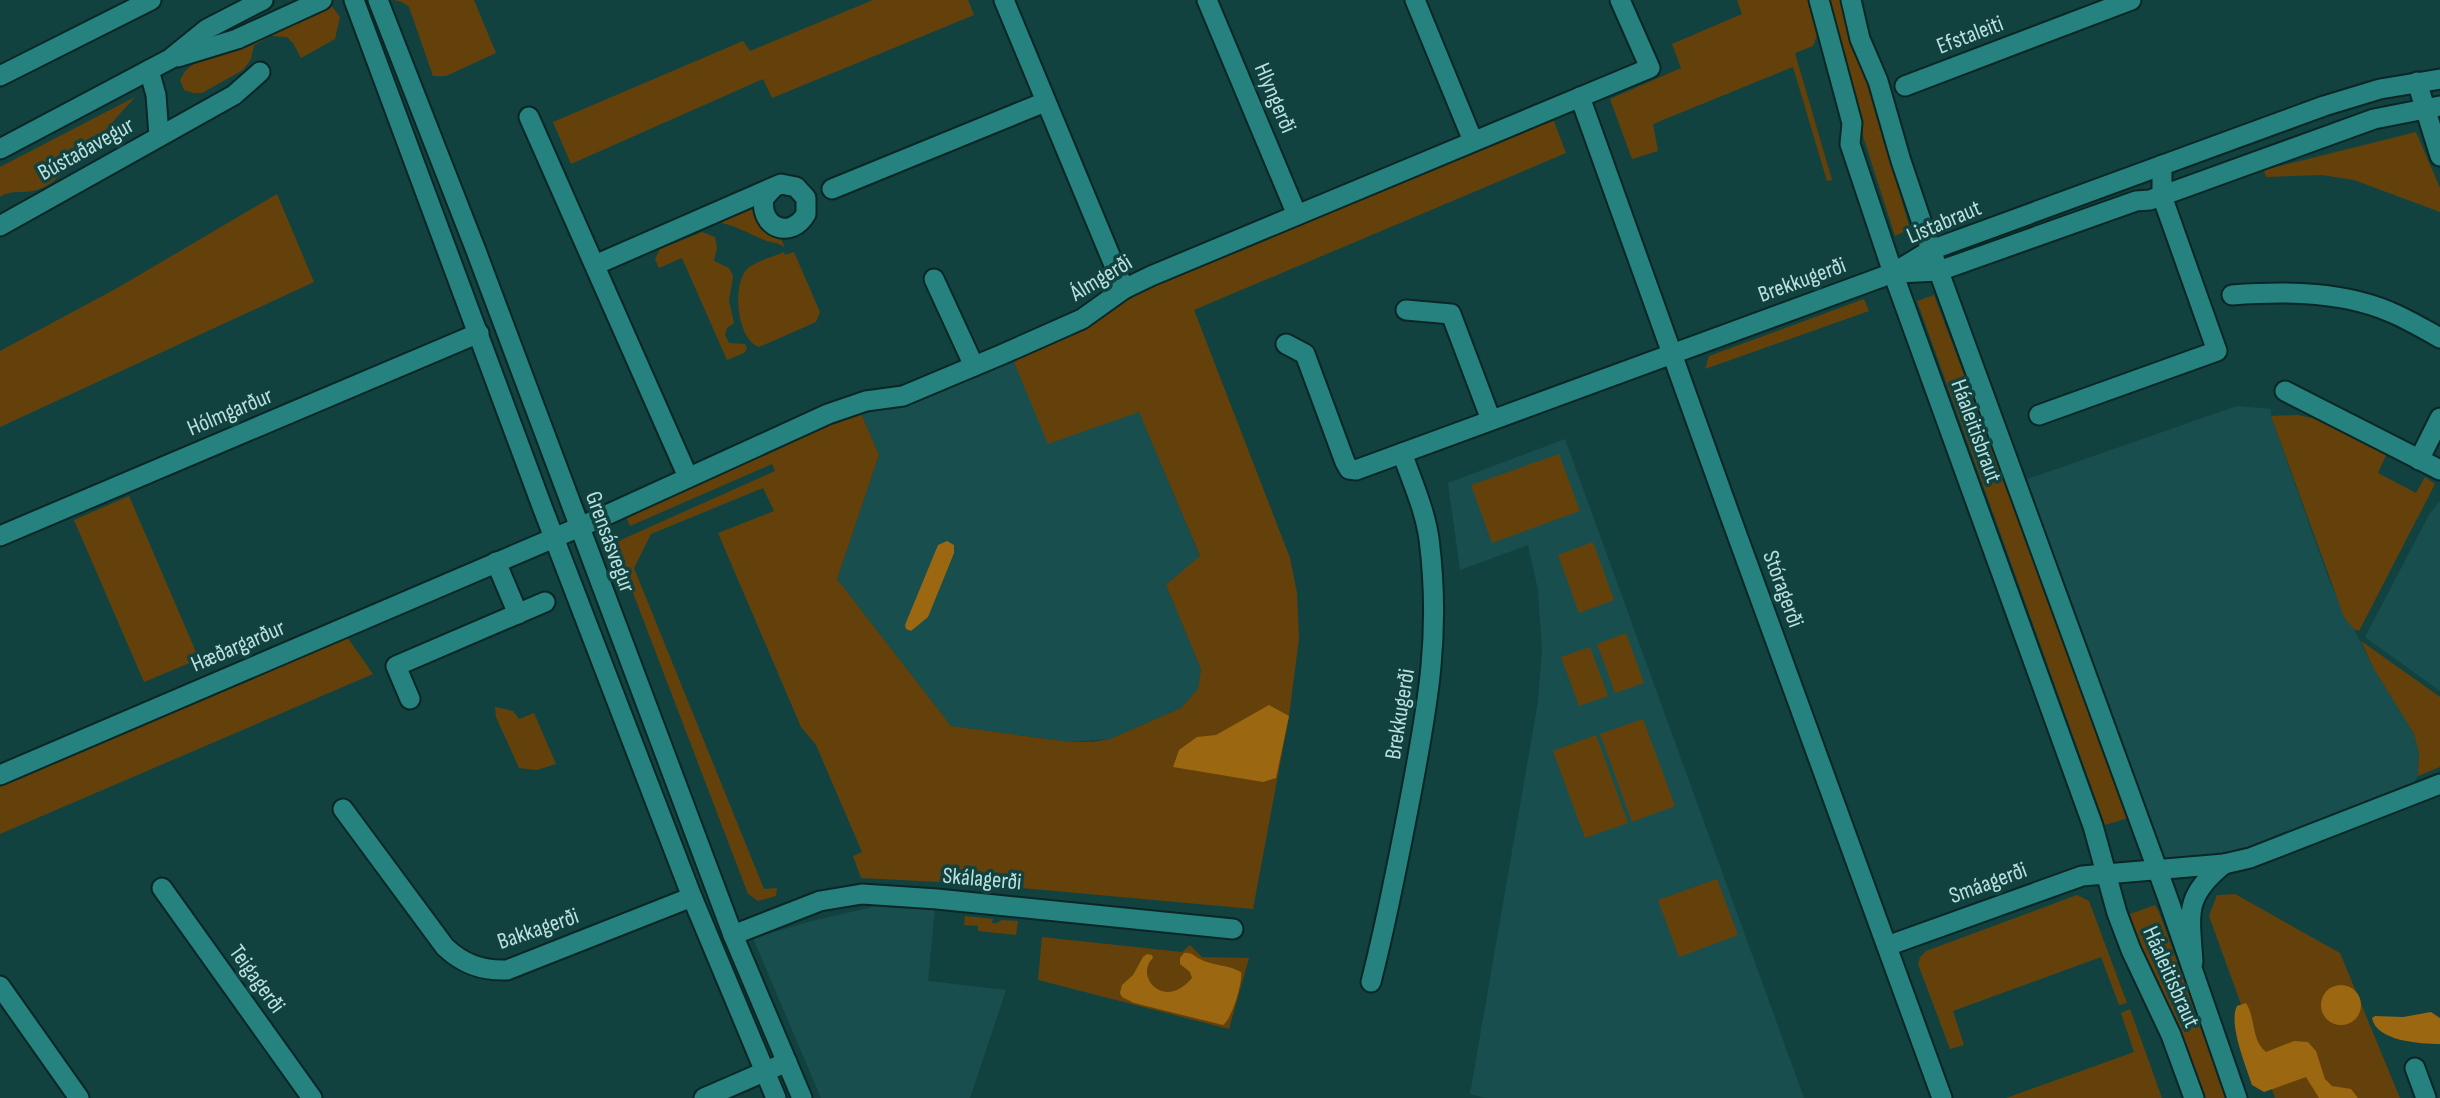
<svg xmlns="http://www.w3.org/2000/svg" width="2440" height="1098" font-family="'Sofia Sans Condensed',sans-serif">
  <rect width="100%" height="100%" fill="#124240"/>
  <g fill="#184f4e">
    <polygon points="1012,357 1139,411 1200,557 1166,585 1201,669 1198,689 1181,708 1110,739 1070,742 951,726 837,579 879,455 860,411"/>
    <polygon points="2237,406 2271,409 2271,416 2329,580 2374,669 2414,734 2419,753 2418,776 2409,790 2228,859 2164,869 2022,481"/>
    <polygon points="1565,439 1804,1098 1486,1098 1470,1094 1530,748 1538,702 1542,650 1538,590 1528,545 1460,570 1448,483"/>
    <polygon points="2440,501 2440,691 2365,637 2430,513"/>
    <polygon points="881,905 935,908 928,981 1006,990 970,1098 821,1098 753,938 808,922"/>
  </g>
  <g fill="#64410a">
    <polygon points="394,0 474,0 496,53 446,76 433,76 409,7 402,2"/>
    <polygon points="873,0 968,0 974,15 772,98 763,79 571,164 553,122 743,41 750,51"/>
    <polygon points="1737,0 1811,0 1819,30 1813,46 1795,53 1832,180 1827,181 1793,67 1653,124 1658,151 1632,159 1610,99 1681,68 1672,44 1742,14"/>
    <polygon points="1826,0 1844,0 1910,229 1895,236 1849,92"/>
    <polygon points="331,5 340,17 335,39 301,58 293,43 287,37 271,36 254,45 251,59 243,70 202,93 193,93 184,90 180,80 185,71 198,60 232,49"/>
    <path d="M 135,97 C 112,122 74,169 46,186 C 26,197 16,187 0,197 L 0,167 Z"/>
    <polygon points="1552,116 1566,153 1194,310 1290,558 1297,593 1299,639 1289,716 1253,909 979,884 861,878 853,856 862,852 816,745 801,727 718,533 774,511 763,488 651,534 634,568 764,889 777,888 776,896 758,901 748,894 614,543 775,471 772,464 630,526 624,512 860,411 879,455 837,579 951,726 1070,742 1092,742 1110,739 1181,708 1198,689 1201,669 1166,585 1200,556 1139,412 1048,444 1012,357 1136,289"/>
    <polygon points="2416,132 2440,188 2440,212 2354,180 2322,175 2266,177 2264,170"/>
    <polygon points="277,194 314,282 0,427 0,351 119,287"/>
    <path d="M 747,207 C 764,214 779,232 785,248 C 779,242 772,243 764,240 C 747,233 734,224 715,222 Z"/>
    <polygon points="702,232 715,237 717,248 714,261 729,268 733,276 729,301 734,323 727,328 725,335 729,343 745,344 747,349 744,353 727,360 682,258 659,268 655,259 660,249"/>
    <path d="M 784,252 L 785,255 L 794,252 L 820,312 L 816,322 L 759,347 C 737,340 731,284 748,268 C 757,261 773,257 784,252 Z"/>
    <polygon points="1934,295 2131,817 2105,825 1917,301"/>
    <polygon points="1864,299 1869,311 1705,369 1709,356"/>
    <polygon points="2298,415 2325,421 2387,453 2378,473 2416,493 2425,477 2435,484 2359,631 2354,629 2344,617 2271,416"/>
    <polygon points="1559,454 1580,511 1492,543 1471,485"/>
    <polygon points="129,496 199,659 144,682 74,520"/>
    <polygon points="1593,542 1614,600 1579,613 1558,555"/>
    <polygon points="1626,633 1644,683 1615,693 1597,644"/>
    <polygon points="345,634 373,674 0,834 0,785"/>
    <polygon points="2361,641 2440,697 2440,767 2418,776 2419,753 2414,734 2374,669"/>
    <polygon points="1590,647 1608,696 1579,706 1561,657"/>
    <polygon points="495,707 513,711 519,719 534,713 556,764 537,770 519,768 496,717"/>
    <polygon points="1643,719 1675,806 1632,822 1600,734"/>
    <polygon points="1596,735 1628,823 1585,838 1553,751"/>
    <polygon points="1717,879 1738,935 1679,957 1658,900"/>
    <polygon points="2235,894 2340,953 2400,1098 2275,1098 2209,916 2217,895"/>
    <polygon points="2077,895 2089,901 2127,1003 2119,1005 2101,957 1953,1011 1964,1045 1950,1049 1918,964 1920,957 1926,951"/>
    <polygon points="2155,905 2159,912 2227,1098 2204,1098 2178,1029 2132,925 2130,914"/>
    <polygon points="965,916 993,919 992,923 997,923 1002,920 1018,921 1016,935 978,931 978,926 964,925"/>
    <polygon points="1042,937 1182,952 1190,945 1202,957 1249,958 1229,1029 1038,980"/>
    <polygon points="2130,1009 2162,1098 2006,1098 2134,1052 2121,1013"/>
  </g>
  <g fill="#9c6711">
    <polygon points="947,541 954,545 954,553 928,617 911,631 906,629 905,625 938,545"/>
    <polygon points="1269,705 1289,716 1276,778 1263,782 1173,767 1179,750 1197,737 1216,735"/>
    <path d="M 1184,953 C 1192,952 1193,956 1200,959 C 1212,966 1227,964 1241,972 C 1243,982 1232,1019 1223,1025 L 1134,1003 L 1122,997 L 1120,993 L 1122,985 L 1133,975 L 1143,957 L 1147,954 L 1152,955 L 1153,958 C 1134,975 1163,1012 1192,978 L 1190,972 L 1180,964 L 1180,958 Z"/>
    <circle cx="2341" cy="1005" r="20"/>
    <path d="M 2246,1003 C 2256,1019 2251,1040 2266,1052 L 2294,1041 L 2308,1042 L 2316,1051 L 2325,1079 L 2332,1086 L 2351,1089 L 2358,1098 L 2319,1098 L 2306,1077 L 2264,1092 L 2252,1085 C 2246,1066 2228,1024 2237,1006 Z"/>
    <path d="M 2431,1012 L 2440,1018 L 2440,1044 C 2420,1044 2376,1041 2372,1018 L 2375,1016 L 2403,1017 Z"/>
  </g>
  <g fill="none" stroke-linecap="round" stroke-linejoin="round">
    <g stroke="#0a2625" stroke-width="23">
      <g id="minor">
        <polyline points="1004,0 1124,289"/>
        <polyline points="1207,0 1297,215"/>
        <polyline points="1415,0 1473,141"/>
        <polyline points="149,70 156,95 159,136"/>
        <polyline points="0,76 151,0"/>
        <polyline points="2417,82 2440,156"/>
        <polyline points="1905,86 2131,0"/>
        <polyline points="1580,97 1728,510 1942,1098"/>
        <polyline points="529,117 688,477"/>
        <polyline points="832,189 1045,102"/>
        <polyline points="0,226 234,95 260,72"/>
        <path d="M 595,265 L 774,187 L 781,184 L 796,187 L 806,198 L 806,214 C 791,240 759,228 764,198 L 774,187"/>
        <polyline points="934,279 974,366"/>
        <path d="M 2232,295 C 2287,291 2346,291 2397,315 C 2412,322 2426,330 2440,338"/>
        <polyline points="1406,310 1451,314 1491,420"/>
        <polyline points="1286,344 1305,354 1345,462 1349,469 1356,470 1893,273"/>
        <polyline points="2285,391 2440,470"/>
        <polyline points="2039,415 2217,351 2162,196 2162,165"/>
        <polyline points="2419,460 2440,418"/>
        <polyline points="0,536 479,333"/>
        <polyline points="496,562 518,614"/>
        <polyline points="410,699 396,666 545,602"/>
        <polyline points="0,775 589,523 828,414 866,401 903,396 1003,354 1082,319 1124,289 1151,276 1650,68 1620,0"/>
        <path d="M 343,809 L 445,947 C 463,964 482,971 507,970 L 692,897"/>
        <polyline points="162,888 312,1098"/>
        <polyline points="733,935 820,901 862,894 937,899 1233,929"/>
        <polyline points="1887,946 2082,876 2224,864 2250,858 2440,784"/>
        <path d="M 2193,962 C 2190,914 2183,897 2224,864"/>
        <path d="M 1371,982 C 1387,920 1399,857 1411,794 C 1428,704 1441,632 1429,539 C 1425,510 1412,481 1402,453"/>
        <polyline points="0,986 79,1098"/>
        <polyline points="2415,1068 2426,1098"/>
        <polyline points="704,1098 787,1062"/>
      </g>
    </g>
    <g stroke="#0a2625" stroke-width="23">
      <g id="tertiary">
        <polyline points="1893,273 1931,250 2324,106 2380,89 2440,79"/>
        <polyline points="1898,273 1939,271 2136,201 2150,200 2374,119 2440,106"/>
      </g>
    </g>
    <g stroke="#0a2625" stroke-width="23">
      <g id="secondary">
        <polyline points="354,0 543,509 692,897 776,1098"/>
        <polyline points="378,0 475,248 733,935 802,1098"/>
        <polyline points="1819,0 1852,123 1850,144 1893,273 2093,826 2117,913 2131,950 2171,1035 2194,1098"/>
        <polyline points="1851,0 1860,39 1878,81 1901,161 1931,250 2167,896 2237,1098"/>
        <polyline points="178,57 237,39 322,0"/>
        <polyline points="0,149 170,59 207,29 263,0"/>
      </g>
    </g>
    <use href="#minor" stroke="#25827f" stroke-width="19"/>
    <use href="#tertiary" stroke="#25827f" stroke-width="19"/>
    <use href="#secondary" stroke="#25827f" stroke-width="19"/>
  </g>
  <g text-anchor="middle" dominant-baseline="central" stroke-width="7" stroke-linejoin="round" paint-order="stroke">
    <g font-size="23" fill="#b9e1df" stroke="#124240">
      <text transform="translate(1970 35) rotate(-21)">Efstaleiti</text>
      <text transform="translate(1275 98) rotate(67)">Hlyngerði</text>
      <text transform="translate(86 149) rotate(-29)">Bústaðavegur</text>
      <text transform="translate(1944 222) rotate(-23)">Listabraut</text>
      <text transform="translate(1101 278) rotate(-31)">Álmgerði</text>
      <text transform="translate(1802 280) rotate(-20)">Brekkugerði</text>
      <text transform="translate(230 412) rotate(-23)">Hólmgarður</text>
      <text transform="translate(1976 431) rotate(70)">Háaleitisbraut</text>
      <text transform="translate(610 542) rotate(70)">Grensásvegur</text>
      <text transform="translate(1783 589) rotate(70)">Stóragerði</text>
      <text transform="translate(238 646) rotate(-23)">Hæðargarður</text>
      <text transform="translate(1400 714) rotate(-81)">Brekkugerði</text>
      <text transform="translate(982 879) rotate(5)">Skálagerði</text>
      <text transform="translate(1988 883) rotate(-20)">Smáagerði</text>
      <text transform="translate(538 929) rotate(-19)">Bakkagerði</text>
      <text transform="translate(2171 977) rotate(66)">Háaleitisbraut</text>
      <text transform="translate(257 979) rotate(54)">Teigagerði</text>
    </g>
  </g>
</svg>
